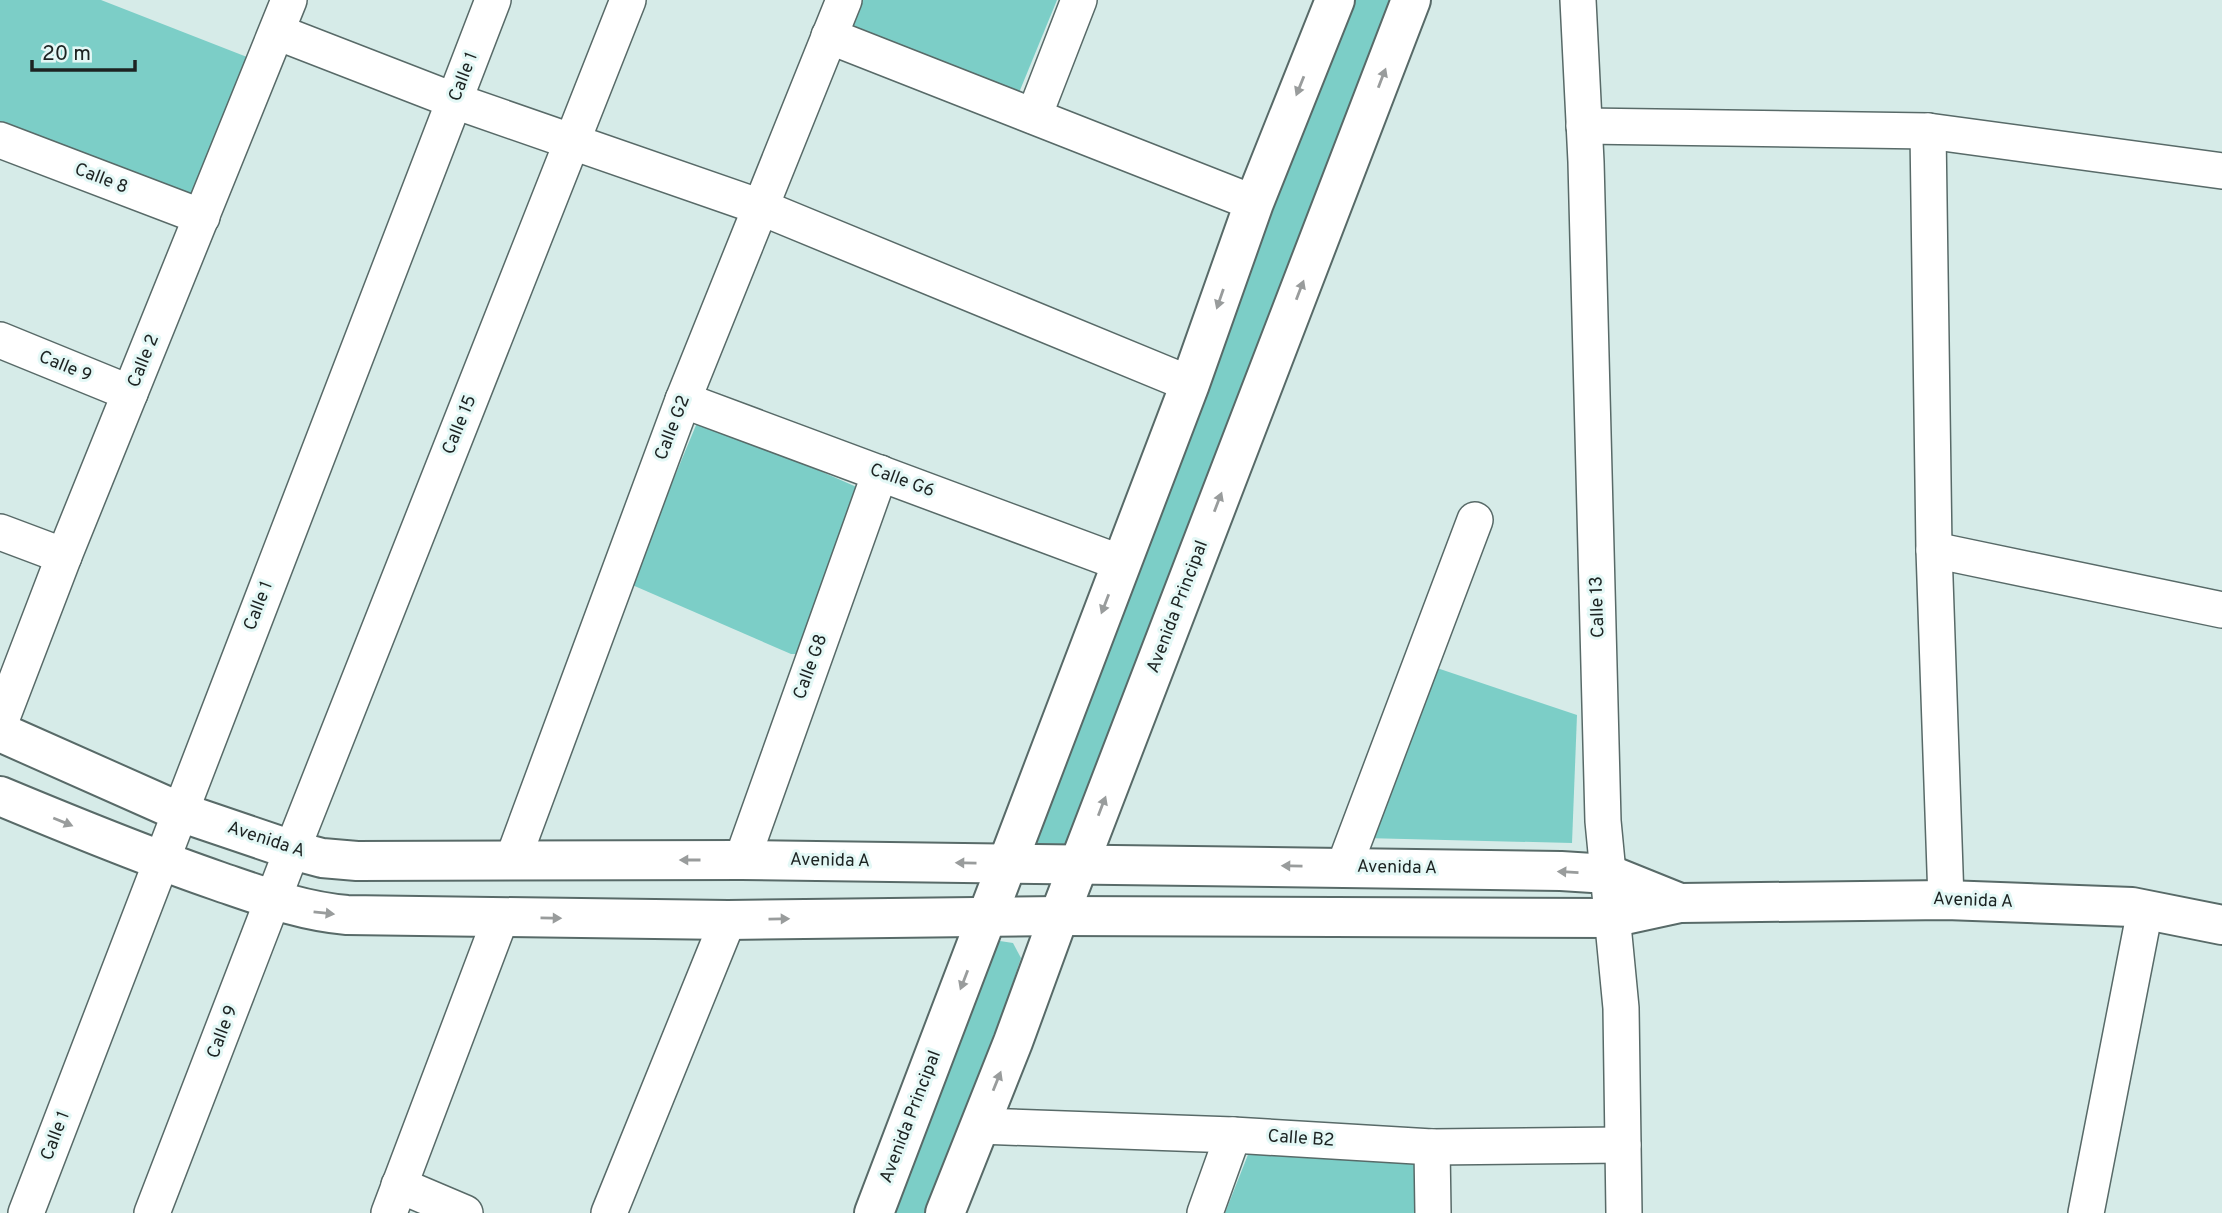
<svg xmlns="http://www.w3.org/2000/svg" width="2222" height="1213" font-family="Overpass,sans-serif">
  <rect width="100%" height="100%" fill="#d6ebe8"/>
  <g fill="#7ccec7">
    <polygon points="0,0 101,0 247,57 189,203 0,131"/>
    <polygon points="857,0 1057,0 1014,105 844,34"/>
    <polygon points="1353,0 1395,0 1067,849 1035,848 1034,824"/>
    <polygon points="699,418 868,492 803,654 791,654 630,584"/>
    <polygon points="1437,668 1577,715 1572,843 1364,838"/>
    <polygon points="1000,941 1013,943 1021,958 974,1099 929,1213 888,1213 995,944"/>
    <polygon points="1251,1147 1416,1153 1417,1213 1225,1213"/>
  </g>
  <g fill="none" stroke-linecap="round" stroke-linejoin="round">
    <g stroke="#586a68" stroke-width="38">
      <g id="minor">
        <polyline points="1578,0 1586,162 1603,821 1621,1008 1624,1213"/>
        <polyline points="277,32 455,101 760,207 1190,384"/>
        <polyline points="829,36 1254,203"/>
        <polyline points="1034,116 1079,0"/>
        <polyline points="1584,126 1928,131 2222,171"/>
        <polyline points="1928,131 1934,550 1946,900"/>
        <polyline points="0,140 202,217"/>
        <polyline points="0,340 130,393"/>
        <polyline points="683,400 1121,563"/>
        <polyline points="0,532 64,556"/>
        <polyline points="1934,550 2222,610"/>
        <polyline points="0,723 64,556 289,0"/>
        <polyline points="513,859 683,400 844,0"/>
        <polyline points="742,860 880,473"/>
        <polyline points="1344,867 1475,520"/>
        <polyline points="979,1126 1233,1135 1432,1147 1623,1145"/>
        <polyline points="1432,1147 1433,1213"/>
        <polyline points="399,1185 465,1213"/>
        <polyline points="26,1213 493,0"/>
        <polyline points="152,1213 292,850 628,0"/>
        <polyline points="389,1213 501,917"/>
        <polyline points="609,1213 728,920"/>
        <polyline points="1205,1213 1233,1135"/>
        <polyline points="2086,1213 2145,910"/>
      </g>
    </g>
    <g stroke="#586a68" stroke-width="42">
      <g id="tertiary">
        <polyline points="0,732 180,812 292,850 322,858 357,861 742,860 1561,871 1608,874 1680,903"/>
        <path d="M 0,796 C 72,826 145,856 218,881 C 262,896 301,911 347,915 L 728,920 L 1059,916 L 1611,918 L 1680,903 L 1946,900 L 2132,907 L 2222,925"/>
        <polyline points="874,1213 1190,384 1254,203 1335,0"/>
        <polyline points="945,1213 1013,1042 1059,916 1411,0"/>
      </g>
    </g>
    <use href="#minor" stroke="#fff" stroke-width="35"/>
    <use href="#tertiary" stroke="#fff" stroke-width="38"/>
  </g>
  <defs><path id="oneway-solid" d="M-6-.8H1V-3.2L6.5 0L1 3.2V.8H-6Z" transform="scale(1.75)"/></defs>
  <g fill="#999c9c">
    <use href="#oneway-solid" transform="translate(1382 78) rotate(-69)"/>
    <use href="#oneway-solid" transform="translate(1300 86) rotate(112)"/>
    <use href="#oneway-solid" transform="translate(1300 290) rotate(-69)"/>
    <use href="#oneway-solid" transform="translate(1220 299) rotate(109)"/>
    <use href="#oneway-solid" transform="translate(1218 502) rotate(-69)"/>
    <use href="#oneway-solid" transform="translate(1105 604) rotate(111)"/>
    <use href="#oneway-solid" transform="translate(1102 806) rotate(-69)"/>
    <use href="#oneway-solid" transform="translate(63 822) rotate(22)"/>
    <use href="#oneway-solid" transform="translate(690 860) rotate(-180)"/>
    <use href="#oneway-solid" transform="translate(966 863) rotate(-179)"/>
    <use href="#oneway-solid" transform="translate(1292 866) rotate(-179)"/>
    <use href="#oneway-solid" transform="translate(1568 872) rotate(-177)"/>
    <use href="#oneway-solid" transform="translate(324 913) rotate(6)"/>
    <use href="#oneway-solid" transform="translate(551 918) rotate(1)"/>
    <use href="#oneway-solid" transform="translate(779 919) rotate(-1)"/>
    <use href="#oneway-solid" transform="translate(964 980) rotate(111)"/>
    <use href="#oneway-solid" transform="translate(997 1081) rotate(-68)"/>
  </g>
  <g text-anchor="middle" dominant-baseline="central" stroke-width="6" stroke-linejoin="round" paint-order="stroke">
    <g font-size="18" fill="#1c2322" stroke="#e4f8f6">
      <text transform="translate(464 77) rotate(-69)">Calle 1</text>
      <text transform="translate(101 179) rotate(21)">Calle 8</text>
      <text transform="translate(144 361) rotate(-68)">Calle 2</text>
      <text transform="translate(65 367) rotate(22)">Calle 9</text>
      <text transform="translate(460 425) rotate(-68)">Calle 15</text>
      <text transform="translate(673 428) rotate(-69)">Calle G2</text>
      <text transform="translate(902 481) rotate(20)">Calle G6</text>
      <text transform="translate(259 606) rotate(-69)">Calle 1</text>
      <text transform="translate(1178 607) rotate(-69)">Avenida Principal</text>
      <text transform="translate(1598 607) rotate(-92)">Calle 13</text>
      <text transform="translate(811 667) rotate(-70)">Calle G8</text>
      <text transform="translate(266 840) rotate(18)">Avenida A</text>
      <text transform="translate(830 861) rotate(1)">Avenida A</text>
      <text transform="translate(1397 868) rotate(1)">Avenida A</text>
      <text transform="translate(1973 901) rotate(2)">Avenida A</text>
      <text transform="translate(223 1032) rotate(-69)">Calle 9</text>
      <text transform="translate(911 1117) rotate(-69)">Avenida Principal</text>
      <text transform="translate(56 1136) rotate(-69)">Calle 1</text>
      <text transform="translate(1301 1139) rotate(4)">Calle B2</text>
    </g>
  </g>
  <path d="M32 60v10h103v-10" fill="none" stroke="#1c2322" stroke-width="3.5"/>
  <text x="42" y="60" font-size="21" fill="#1c2322" stroke="#e4f8f6" stroke-width="5" paint-order="stroke">20 m</text>
</svg>
